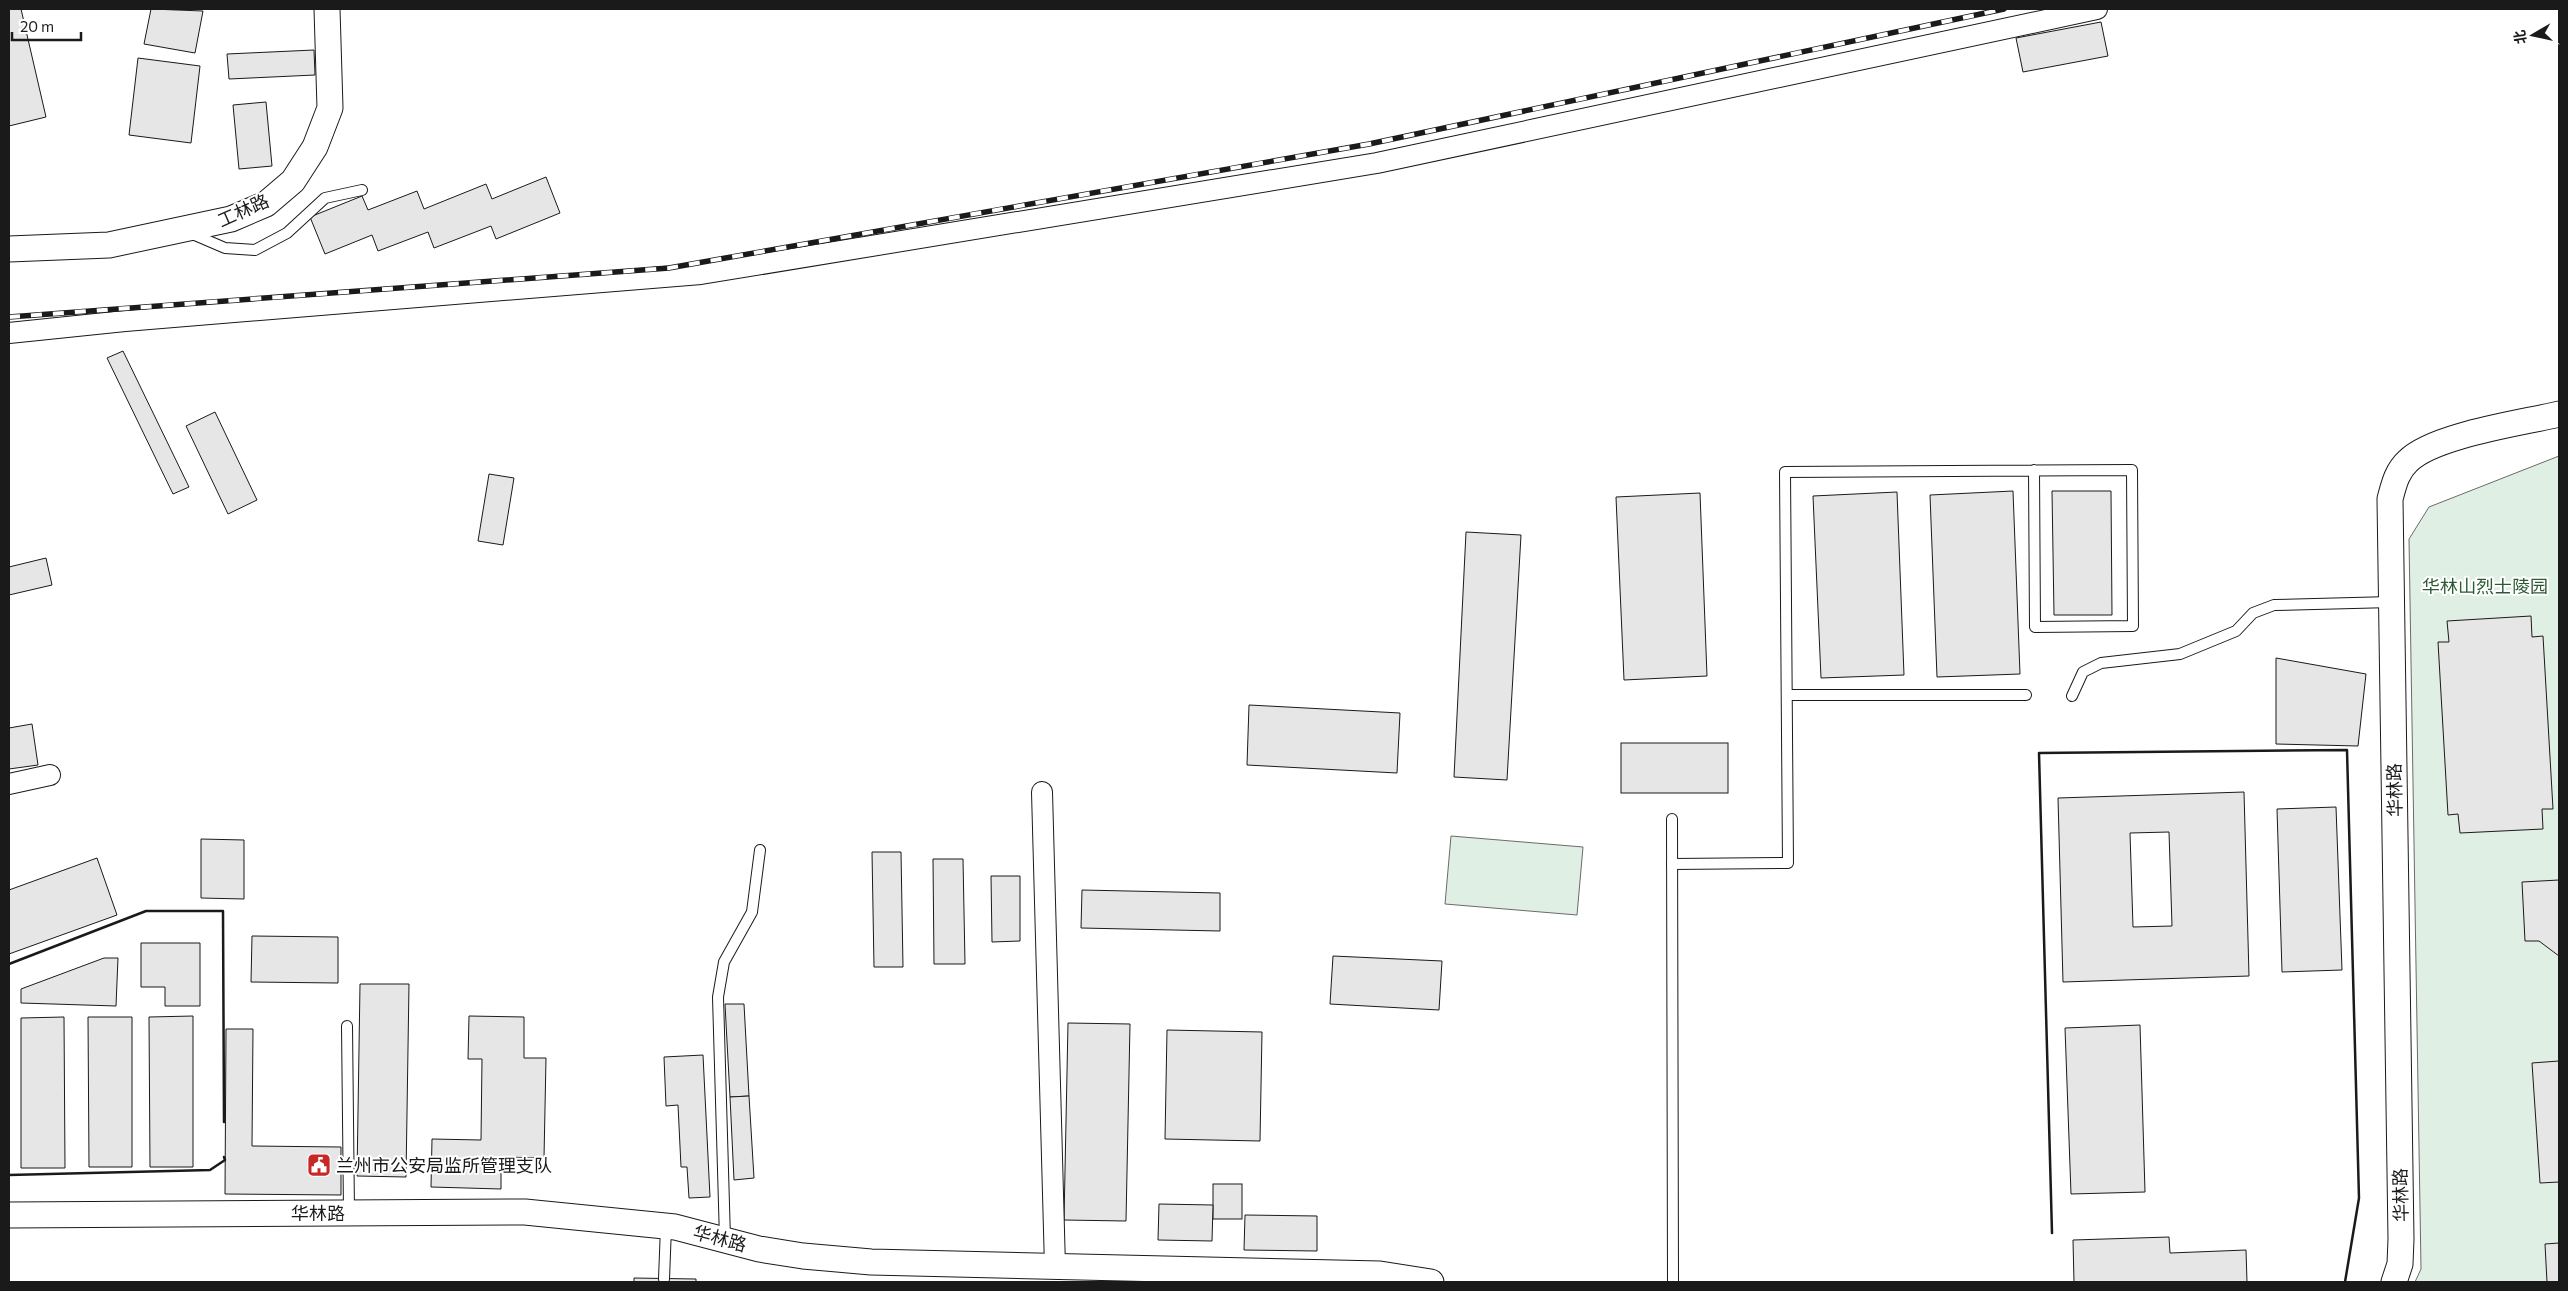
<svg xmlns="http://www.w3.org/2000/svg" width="2568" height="1291" font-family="Commissioner,'Noto Sans SC',sans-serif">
  <rect width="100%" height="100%" fill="#fff"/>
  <g fill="#e0efe3" stroke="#6a6a6a">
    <polygon points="2559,456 2559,1282 2415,1282 2421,1269 2409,539 2429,507"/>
    <polygon points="1451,836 1583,847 1577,915 1445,904"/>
  </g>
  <g fill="#e6e6e6" stroke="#1a1a1a" fill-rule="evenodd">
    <polygon points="9,9 21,9 46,117 9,126"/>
    <polygon points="151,9 203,11 195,53 144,44"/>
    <polygon points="2101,22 2108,56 2023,72 2016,38"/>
    <polygon points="314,50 315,75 229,79 227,54"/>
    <polygon points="138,58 200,66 191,143 129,135"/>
    <polygon points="266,102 272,166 239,169 233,105"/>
    <polygon points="546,177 560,213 496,239 491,226 434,248 428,232 378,251 372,235 325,254 310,217 362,196 368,210 417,191 424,209 486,184 492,199"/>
    <polygon points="123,351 189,487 173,494 107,358"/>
    <polygon points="215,412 257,500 228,514 186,426"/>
    <polygon points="489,474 514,478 503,545 478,541"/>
    <polygon points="2013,491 2020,674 1937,677 1930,495"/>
    <polygon points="2052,491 2111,491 2112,615 2054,615"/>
    <polygon points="1897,492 1904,675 1821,678 1813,496"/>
    <polygon points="1700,493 1707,676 1624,680 1616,497"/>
    <polygon points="1466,532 1521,535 1507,780 1454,777"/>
    <polygon points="46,558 52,585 9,595 9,567"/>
    <polygon points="2531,616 2532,637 2543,636 2553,809 2542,809 2543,829 2460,833 2458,814 2448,815 2438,642 2449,642 2447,621"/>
    <polygon points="2276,658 2366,674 2358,746 2276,744"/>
    <polygon points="1249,705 1400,713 1397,773 1247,765"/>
    <polygon points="32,724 38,765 9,769 9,728"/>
    <rect x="1621" y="743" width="107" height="50"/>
    <path d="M 2244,792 L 2249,976 L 2063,982 L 2058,798 ZM 2169,832 L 2172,926 L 2133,927 L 2130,833 Z"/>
    <polygon points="2336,807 2342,970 2282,972 2277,809"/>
    <polygon points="201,839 244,840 244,899 201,898"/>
    <polygon points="872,852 901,852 903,967 874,967"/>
    <polygon points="97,858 117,915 9,954 9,890"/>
    <polygon points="933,859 963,859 965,964 934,964"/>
    <polygon points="991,876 1020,876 1020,941 992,942"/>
    <polygon points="2559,880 2559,956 2539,941 2525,941 2522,882"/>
    <polygon points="1082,890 1220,893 1220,931 1081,928"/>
    <polygon points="252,936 338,937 338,983 251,982"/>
    <polygon points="141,943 200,943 200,1006 165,1006 165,987 141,987"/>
    <polygon points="1333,956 1442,961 1439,1010 1330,1004"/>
    <polygon points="104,958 118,958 116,1006 21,1003 21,989"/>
    <polygon points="360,984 409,984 406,1177 357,1176"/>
    <polygon points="725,1004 744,1004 749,1096 730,1097"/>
    <polygon points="193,1016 193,1167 150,1167 149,1017"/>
    <polygon points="469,1016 524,1017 524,1058 546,1058 544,1158 501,1157 501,1189 431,1187 432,1139 481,1140 482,1059 468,1059"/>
    <polygon points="64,1017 65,1168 21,1168 21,1018"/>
    <polygon points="88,1017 132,1017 132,1167 89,1167"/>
    <polygon points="1068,1023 1130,1024 1126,1221 1064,1220"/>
    <polygon points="2140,1025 2145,1192 2071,1194 2065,1028"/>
    <polygon points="226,1029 253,1029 252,1146 341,1147 341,1195 225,1194"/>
    <polygon points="1167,1030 1262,1032 1260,1141 1165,1139"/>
    <polygon points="703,1055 710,1197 689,1198 687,1167 681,1167 678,1105 666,1106 664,1057"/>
    <polygon points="2559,1061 2559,1182 2540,1183 2532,1063"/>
    <polygon points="749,1096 754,1178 734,1180 730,1097"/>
    <rect x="1213" y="1184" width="29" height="35"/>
    <polygon points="1159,1204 1213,1205 1212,1241 1158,1240"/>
    <polygon points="1245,1215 1317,1216 1317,1251 1244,1250"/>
    <polygon points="2169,1237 2170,1253 2246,1250 2247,1282 2074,1282 2073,1240"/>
    <polygon points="2559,1243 2559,1282 2547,1282 2545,1244"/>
    <polygon points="634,1278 696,1279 696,1282 634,1282"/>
  </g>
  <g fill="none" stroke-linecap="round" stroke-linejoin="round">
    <g stroke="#1a1a1a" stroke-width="12">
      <g id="service">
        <polyline points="190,233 225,248 255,250 287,233 325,198 362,190"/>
        <polyline points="1787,695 2026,695"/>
        <polyline points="2072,696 2083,672 2101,663 2180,654 2236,631 2253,613 2274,605 2392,602"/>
        <polyline points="1672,819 1673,1282"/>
        <polyline points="1672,864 1788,863 1785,472 2132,470 2133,626 2035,627 2034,470"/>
        <polyline points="347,1026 349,1212"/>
        <polyline points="725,1239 718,997 724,962 752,912 760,850"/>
        <polyline points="664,1279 666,1227"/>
      </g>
    </g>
    <g stroke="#1a1a1a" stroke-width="22">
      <g id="minor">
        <polyline points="9,333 125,321 701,274 1377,163 2097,9"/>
        <polyline points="9,784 50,775"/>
        <polyline points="1042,792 1055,1267"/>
      </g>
    </g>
    <g stroke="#1a1a1a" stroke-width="27">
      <g id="tertiary">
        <polyline points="9,249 109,245 231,219 266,204 293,181 315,147 330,108 327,9"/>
        <polyline points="9,1215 525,1212 675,1227 759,1249 803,1256 871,1262 1380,1274 1431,1282"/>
        <path d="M 2394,1282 L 2400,1264 L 2401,1239 L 2390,499 C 2394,484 2397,471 2408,461 C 2434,435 2522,423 2559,414"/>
      </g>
    </g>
    <use href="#service" stroke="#fff" stroke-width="10"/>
    <use href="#minor" stroke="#fff" stroke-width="20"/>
    <use href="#tertiary" stroke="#fff" stroke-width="25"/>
    <g stroke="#1a1a1a" stroke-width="5.5">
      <polyline id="rail" points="9,317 669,268 1369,144 2004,9"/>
    </g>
    <use href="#rail" stroke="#fff" stroke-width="4" stroke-dasharray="11" stroke-linecap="butt"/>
    <g stroke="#1a1a1a" stroke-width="2.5">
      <polyline points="9,964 146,911 223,911 224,1122"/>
      <polyline points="9,1175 210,1170 225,1160 224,1157"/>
      <polyline points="2052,1233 2039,753 2347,750 2359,1198 2345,1282"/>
    </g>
  </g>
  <defs>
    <g id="civic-square" transform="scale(1.25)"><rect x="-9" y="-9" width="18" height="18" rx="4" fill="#c62828" stroke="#fff"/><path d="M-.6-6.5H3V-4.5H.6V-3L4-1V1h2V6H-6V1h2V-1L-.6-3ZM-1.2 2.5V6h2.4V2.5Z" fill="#fff"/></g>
  </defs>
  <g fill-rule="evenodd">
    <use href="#civic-square" x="319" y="1165"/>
  </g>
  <g text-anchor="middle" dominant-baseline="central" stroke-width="4" stroke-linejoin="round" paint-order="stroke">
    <g font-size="18" fill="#1a1a1a" stroke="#fff">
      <text transform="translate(243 210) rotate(-24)">工林路</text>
      <text transform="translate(2394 790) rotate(-91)">华林路</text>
      <text transform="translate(2400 1195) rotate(-91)">华林路</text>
      <text x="318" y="1213">华林路</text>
      <text transform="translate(720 1238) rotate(15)">华林路</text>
    </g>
    <g font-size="18" fill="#2b5a34" stroke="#fff">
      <text x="2485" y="586">华林山烈士陵园</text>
    </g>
    <g font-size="18" fill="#1a1a1a" stroke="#fff" text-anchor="start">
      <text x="336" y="1165">兰州市公安局监所管理支队</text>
    </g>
  </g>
  <rect width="2568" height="1291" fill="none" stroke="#1a1a1a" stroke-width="20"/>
  <g transform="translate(2533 35) rotate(261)" stroke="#ffffff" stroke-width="4" paint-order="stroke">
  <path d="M0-4L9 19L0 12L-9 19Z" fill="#1a1a1a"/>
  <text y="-8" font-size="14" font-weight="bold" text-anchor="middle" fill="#1a1a1a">北</text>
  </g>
  <path d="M12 32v8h69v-8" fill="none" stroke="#1a1a1a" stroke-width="2.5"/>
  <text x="20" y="32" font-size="15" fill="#1a1a1a" stroke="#ffffff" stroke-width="4" paint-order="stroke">20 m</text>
</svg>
